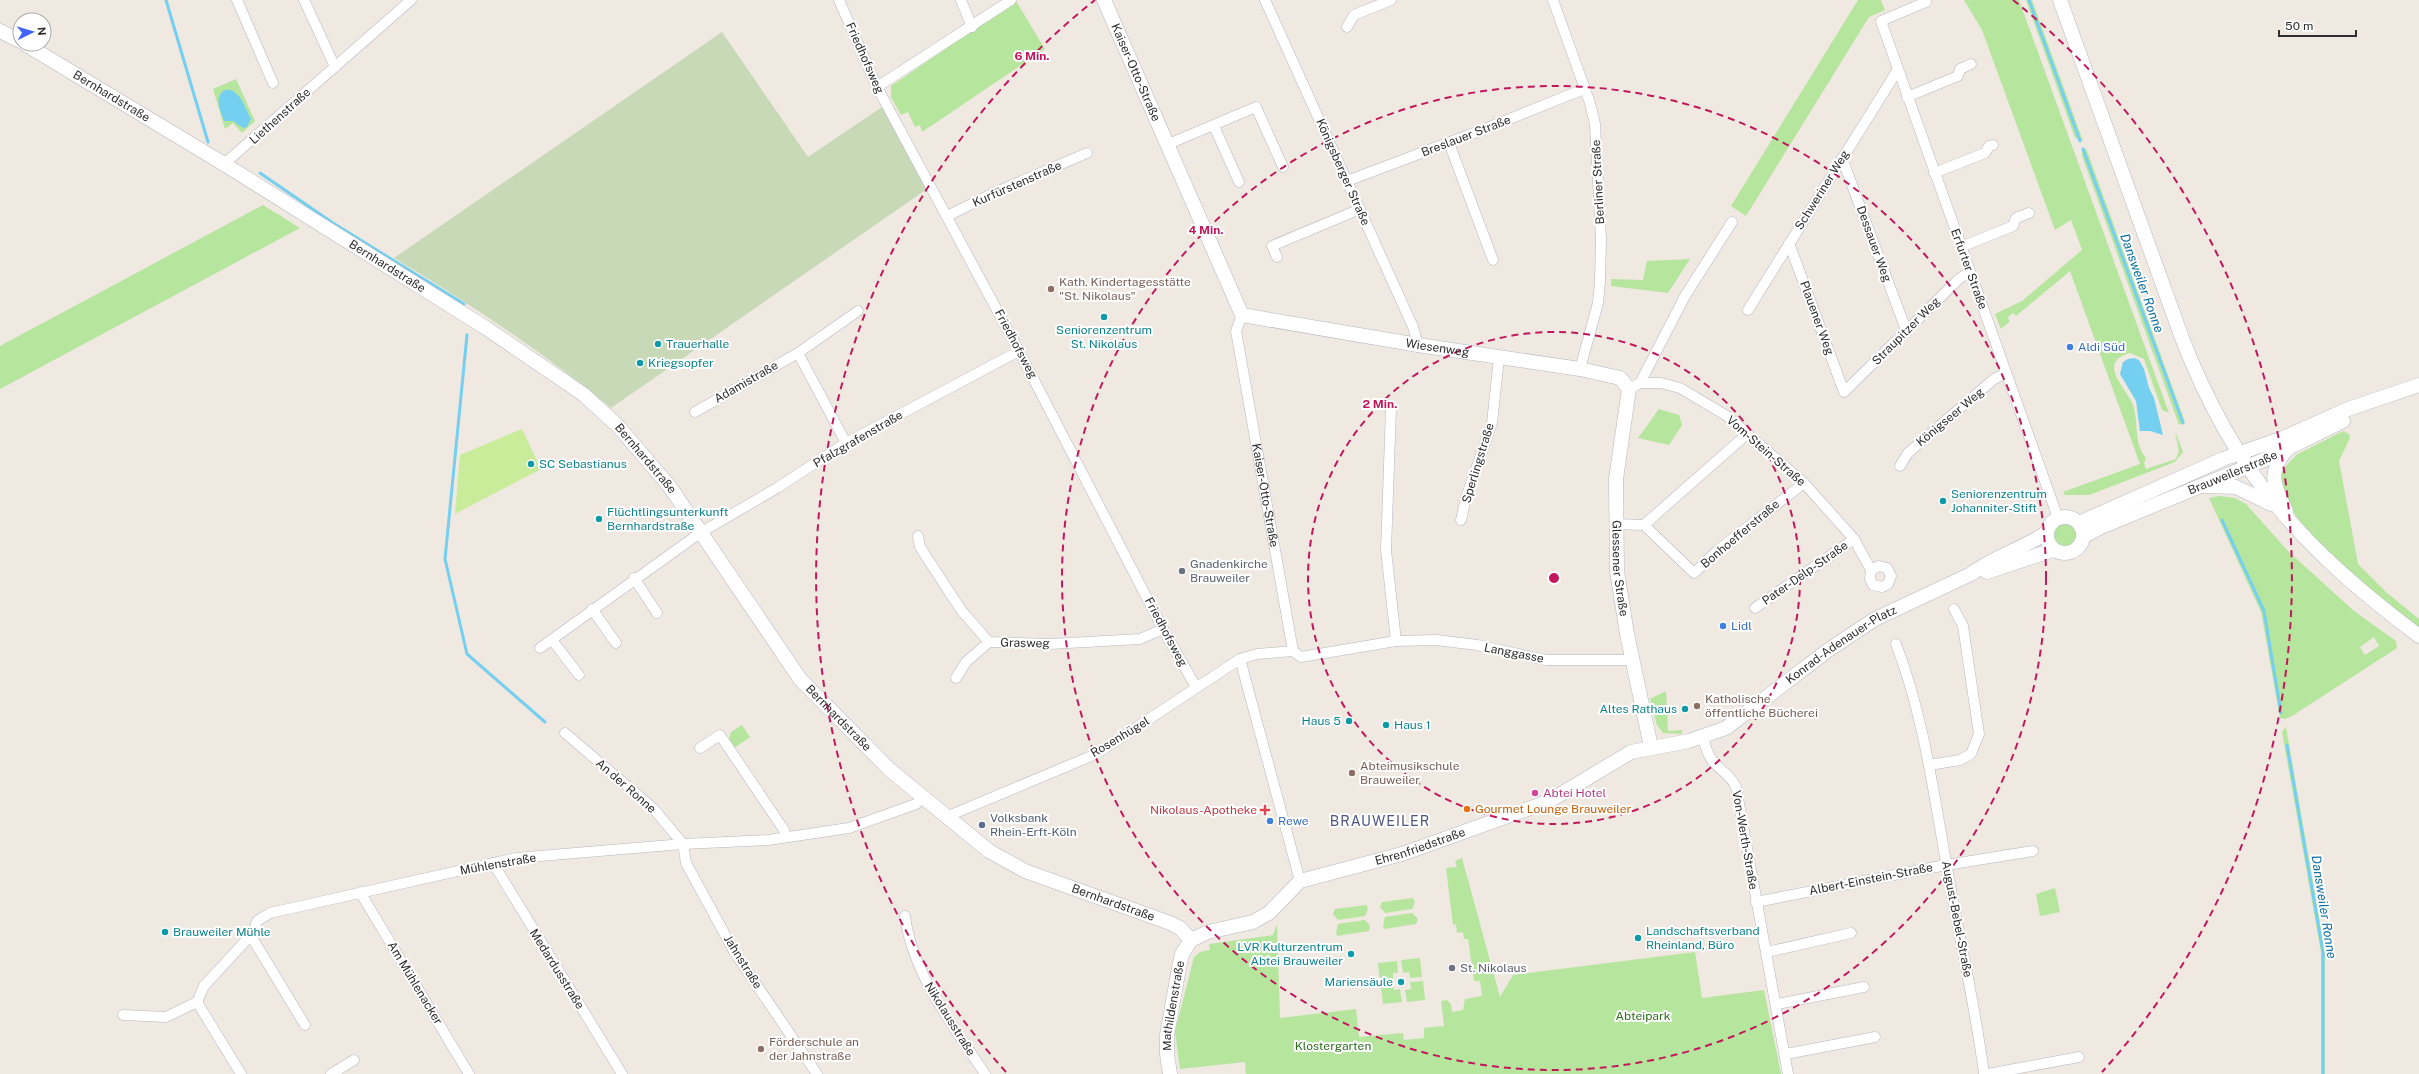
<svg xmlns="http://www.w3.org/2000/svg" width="2419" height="1074" font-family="'Public Sans',sans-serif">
  <rect width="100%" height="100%" fill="#efe9e1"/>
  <g fill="#b6e59e" fill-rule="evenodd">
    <polygon points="1858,0 1881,0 1885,10 1869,17 1746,216 1731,206"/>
    <path d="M 1964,0 L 2019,0 L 2169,413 L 2162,410 L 2144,359 L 2130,353 C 2095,362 2128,390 2133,405 C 2139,424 2133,442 2146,458 L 2144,463 L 2146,469 L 2176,459 L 2179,451 L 2175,431 L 2183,452 L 2175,462 L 2089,495 L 2065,495 L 2063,492 L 2140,464 L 2070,271 L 2016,316 L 2013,313 L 2007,318 L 2010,321 L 2001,329 L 1995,314 L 2022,301 L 2082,250 L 2071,220 L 2055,230 L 1982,30 Z"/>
    <polygon points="2026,0 2032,0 2083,141 2075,138"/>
    <polygon points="1016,1 1045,49 922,132 920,125 915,127 908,112 901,115 891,97 891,86"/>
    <polygon points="236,79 255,121 242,133 233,123 225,129 213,89"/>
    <polygon points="2086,148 2185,422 2179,425 2082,156 2082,151"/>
    <polygon points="263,205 300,228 0,389 0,346"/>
    <polygon points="1690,259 1668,293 1611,286 1611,279 1643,280 1647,261"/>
    <polygon points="1659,409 1679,415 1682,425 1669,445 1638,438"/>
    <path d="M 2343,431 L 2349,434 L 2350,438 L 2339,461 L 2358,564 L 2387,593 L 2419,619 L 2419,628 C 2373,592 2321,554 2288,504 C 2283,496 2281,484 2278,475 L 2296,455 Z"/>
    <path d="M 2220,496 L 2235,498 L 2246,504 L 2289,552 L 2354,611 L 2396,641 L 2397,648 L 2292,716 L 2285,719 L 2280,718 L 2261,612 L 2209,498 ZM 2374,637 L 2379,646 L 2365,655 L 2360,647 Z"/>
    <circle cx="2065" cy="535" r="11"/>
    <polygon points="1666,691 1668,731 1682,730 1682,734 1663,733 1657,725 1650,699"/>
    <polygon points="742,725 750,737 734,748 729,738 731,732"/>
    <polygon points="2286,727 2325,951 2325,1074 2321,1074 2321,952 2282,732"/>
    <polygon points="1462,858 1500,997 1513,975 1695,952 1702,998 1764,990 1781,1074 1246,1074 1245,1062 1180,1069 1175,1032 1194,957 1200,952 1210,950 1209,944 1273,935 1277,924 1280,1018 1356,1009 1359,1037 1403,1033 1404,1040 1424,1038 1424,1028 1444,1026 1441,1001 1447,1000 1451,1004 1452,1012 1463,1010 1465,999 1482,996 1480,981 1474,981 1468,939 1464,939 1463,932 1457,933 1456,924 1453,925 1446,868 1457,867 1455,861"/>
    <polygon points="2055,888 2060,912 2040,916 2036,894"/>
    <polygon points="1413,898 1415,902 1412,909 1385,913 1380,907 1382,902"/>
    <polygon points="1367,905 1368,909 1365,916 1338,920 1333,914 1335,909"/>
    <polygon points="1412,913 1418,919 1416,924 1384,929 1383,926 1385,917"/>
    <polygon points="1365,920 1370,926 1369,931 1337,936 1336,933 1338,924"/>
    <polygon points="1420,958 1422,977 1410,978 1409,972 1403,973 1401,960"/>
    <polygon points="1397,961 1398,973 1393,973 1393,980 1380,982 1378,963"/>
    <polygon points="1423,981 1425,1000 1407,1002 1405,990 1411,989 1410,982"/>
    <polygon points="1393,984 1394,990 1400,989 1402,1002 1383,1004 1381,986"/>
  </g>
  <path fill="#c8d9b8" d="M 722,32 L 808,157 L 882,107 L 927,189 L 611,408 C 543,352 469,303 394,258 Z"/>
  <polygon fill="#c9ec9a" points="522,429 541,469 455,514 460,455"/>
  <g fill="#75cff0">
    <path d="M 225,90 C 239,87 245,108 251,119 L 247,127 L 243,128 L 233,121 L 224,121 C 221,111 213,97 225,90 Z"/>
    <polygon points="2134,358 2139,360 2144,369 2149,388 2154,398 2163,435 2150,431 2140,431 2136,401 2120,374 2123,362 2128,359"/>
  </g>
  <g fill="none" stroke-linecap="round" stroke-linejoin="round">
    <g stroke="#75cff0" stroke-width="3">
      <polyline points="166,0 208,142"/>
      <polyline points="2029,0 2080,141"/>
      <polyline points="2083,149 2183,423"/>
      <polyline points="260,173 333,223 464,304"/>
      <polyline points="467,335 445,559 467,654 545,722"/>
      <polyline points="2222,520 2264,611 2281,713"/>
      <polyline points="2287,745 2323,952 2323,1074"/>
    </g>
    <g stroke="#b4b7c1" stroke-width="11">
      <g id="street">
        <polyline points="237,0 273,83"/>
        <polyline points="304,0 335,67"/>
        <polyline points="839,0 877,87 1019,351 1163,629 1196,687"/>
        <polyline points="961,0 972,27"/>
        <polyline points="1265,0 1413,327 1418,345"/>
        <polyline points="1553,0 1590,103 1595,124 1601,239 1600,282 1598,303 1580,369"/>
        <polyline points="1926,2 1881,21 2058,518"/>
        <polyline points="1347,27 1354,15 1391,0"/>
        <polyline points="877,87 1011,0"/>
        <polyline points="1907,97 1958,76 1960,69 1971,64"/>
        <polyline points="1214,126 1239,182"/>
        <polyline points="1449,143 1493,260"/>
        <polyline points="1166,145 1256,107 1283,167"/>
        <polyline points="1842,158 1906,330"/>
        <polyline points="224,164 411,0"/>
        <polyline points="1934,173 1985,153 1989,146 1993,145"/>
        <polyline points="1347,181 1482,130 1584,89"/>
        <polyline points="947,216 996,192 1087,153"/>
        <polyline points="1789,243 1844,392 1960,278 1970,272"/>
        <polyline points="1961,247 2013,226 2016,218 2029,213"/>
        <polyline points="1277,257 1272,246 1360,209"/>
        <polyline points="1748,310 1897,71"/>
        <path id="s1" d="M 1242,315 L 1236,331 L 1293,651"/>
        <polyline points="798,353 858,311"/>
        <polyline points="1640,383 1685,296 1732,222"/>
        <polyline points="1629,389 1640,383 1661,383 1680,388 1727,416 1804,483 1854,539 1871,570 1870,579 1873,585 1882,587 1888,584 1891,576 1887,568 1879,566 1871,570"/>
        <polyline points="1391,408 1386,550 1396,641"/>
        <polyline points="695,412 798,353 846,443"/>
        <polyline points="1900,466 1908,453 1994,379 2006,373"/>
        <polyline points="1461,520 1466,498 1492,423 1499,358"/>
        <polyline points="1616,524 1644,525 1747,434"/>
        <polyline points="1644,525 1694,573 1718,550 1804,483"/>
        <polyline points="918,536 920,547 961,610 989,642 1050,644 1140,639 1163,629"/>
        <polyline points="634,578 657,613"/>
        <polyline points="1755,608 1854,539"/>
        <polyline points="592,609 616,643"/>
        <polyline points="552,640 579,675"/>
        <path d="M 1896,644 C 1923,714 1933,789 1946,862 C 1958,933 1975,1003 1984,1074"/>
        <polyline points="540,648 700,533 777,488 846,443 1019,351"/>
        <polyline points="1293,651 1301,657 1396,641 1436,640 1477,645 1546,660 1632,660"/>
        <polyline points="1240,659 1300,881"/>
        <polyline points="956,678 966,662 989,642"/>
        <polyline points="565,733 653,808 683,844"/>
        <path d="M 1703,738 C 1706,747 1708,757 1715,764 C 1723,772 1731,776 1736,787 L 1788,1074"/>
        <polyline points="700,748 720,735 784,830 786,837"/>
        <polyline points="1929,765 1960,760 1971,754 1979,734 1963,626 1954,609"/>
        <polyline points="948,820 953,814 1096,754 1240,659 1257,654 1293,651"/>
        <polyline points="683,844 686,863 735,953 817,1074"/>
        <polyline points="493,863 622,1074"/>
        <polyline points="360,892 469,1074"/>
        <polyline points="1756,902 1946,865 2033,851"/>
        <path d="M 905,916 C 912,973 954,1027 985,1074"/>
        <polyline points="251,936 305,1025"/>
        <polyline points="1767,952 1851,933"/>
        <polyline points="197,1002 241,1074"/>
        <polyline points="1777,1004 1864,987"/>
        <polyline points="123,1015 166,1017 197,1002 204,986 253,933 257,921 270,913 516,858 683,844 768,840 849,828 916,804 922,798"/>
        <polyline points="1786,1054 1875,1037"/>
        <polyline points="331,1074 354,1060"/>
        <polyline points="1988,1074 2079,1057"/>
      </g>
    </g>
    <g stroke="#b4b7c1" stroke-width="15">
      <g id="secondary">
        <path id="s2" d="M 1104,0 L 1242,315 L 1418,345 L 1580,369 L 1620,378 L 1629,389 L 1616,479 L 1617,571 L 1627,634 L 1651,747"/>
        <path d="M 2060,0 L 2182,338 C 2235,475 2303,549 2419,636"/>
        <polyline points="0,31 20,41"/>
        <path id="s3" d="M 25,44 L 224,164 L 486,328 L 583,394 L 618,426 L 670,487 L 800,679 L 890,770 L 989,851 L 1025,871 L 1170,923 L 1180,928 L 1191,940"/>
        <polyline points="2204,486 2236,487 2271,504"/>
        <path d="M 2286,511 C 2274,485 2267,475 2286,450"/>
        <circle cx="2065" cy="535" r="18"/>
        <polyline points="2079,523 2223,459 2283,438 2348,409 2419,385"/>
        <path id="s4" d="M 2083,537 L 2101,527 L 2264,460 L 2343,421"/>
        <polyline points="1987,572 2053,550"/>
        <path id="s5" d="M 1170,1074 L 1167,1054 L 1167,1035 L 1179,968 L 1182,954 L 1191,940 L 1208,932 L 1253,922 L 1269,913 L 1300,881 L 1402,854 L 1539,805 L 1556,797 L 1631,752 L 1689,741 L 1726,728 L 1827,651 L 1875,619 L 1971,574 C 1994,557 2022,549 2046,533"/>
      </g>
    </g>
    <use href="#street" stroke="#fff" stroke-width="10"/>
    <use href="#secondary" stroke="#fff" stroke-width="14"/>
  </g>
  <g fill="none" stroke="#c2185b" stroke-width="2" stroke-dasharray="7 5">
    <circle cx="1554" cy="578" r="246"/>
    <circle cx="1554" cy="578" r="492"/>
    <path d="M1006 1072A738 738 0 0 1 1095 0M2013 0A738 738 0 0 1 2102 1072"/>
  </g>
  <g fill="#8d6e63" stroke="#fff" stroke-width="1.5">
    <circle cx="1051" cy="289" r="4"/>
    <circle cx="1697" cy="706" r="4"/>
    <circle cx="1352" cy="773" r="4"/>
    <circle cx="761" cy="1049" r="4"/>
  </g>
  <g fill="#0f9aa8" stroke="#fff" stroke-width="1.5">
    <circle cx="1104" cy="317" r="4"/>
    <circle cx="658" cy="344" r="4"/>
    <circle cx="640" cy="363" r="4"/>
    <circle cx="531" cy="464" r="4"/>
    <circle cx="1943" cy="501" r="4"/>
    <circle cx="599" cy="519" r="4"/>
    <circle cx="1685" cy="709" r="4"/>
    <circle cx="1349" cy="721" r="4"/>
    <circle cx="1386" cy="725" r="4"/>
    <circle cx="165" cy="932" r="4"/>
    <circle cx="1638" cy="938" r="4"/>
    <circle cx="1351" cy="954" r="4"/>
    <circle cx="1401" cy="982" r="4"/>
  </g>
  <g fill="#3f7fe0" stroke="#fff" stroke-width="1.5">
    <circle cx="2070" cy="347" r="4"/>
    <circle cx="1723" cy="626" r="4"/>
    <circle cx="1270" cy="821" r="4"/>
  </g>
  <g fill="#6b7280" stroke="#fff" stroke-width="1.5">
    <circle cx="1182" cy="571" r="4"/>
    <circle cx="1452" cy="968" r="4"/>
  </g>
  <circle fill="#d1479c" stroke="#fff" stroke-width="1.5" cx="1535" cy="793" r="4"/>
  <circle fill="#e8710a" stroke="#fff" stroke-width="1.5" cx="1467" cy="809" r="4"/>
  <path fill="#e0444e" stroke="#fff" stroke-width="1.5" d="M1263 804h4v4h4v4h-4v4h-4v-4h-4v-4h4z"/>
  <circle fill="#5c6f8a" stroke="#fff" stroke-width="1.5" cx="982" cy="825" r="4"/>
  <g text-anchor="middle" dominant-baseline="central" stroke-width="4" stroke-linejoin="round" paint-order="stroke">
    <g font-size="12" fill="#2e2e2e" stroke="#fff">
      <text transform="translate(865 58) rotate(66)">Friedhofsweg</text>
      <text stroke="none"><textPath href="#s2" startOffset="79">Kaiser-Otto-Straße</textPath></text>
      <text stroke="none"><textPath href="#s3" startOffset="101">Bernhardstraße</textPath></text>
      <text transform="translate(280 116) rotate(-42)">Liethenstraße</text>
      <text transform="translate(1466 136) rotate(-21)">Breslauer Straße</text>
      <text transform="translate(1343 172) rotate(66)">Königsberger Straße</text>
      <text transform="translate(1598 182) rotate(-93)">Berliner Straße</text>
      <text transform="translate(1017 184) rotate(-24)">Kurfürstenstraße</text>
      <text transform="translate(1822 190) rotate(-58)">Schweriner Weg</text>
      <text transform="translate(1874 244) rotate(70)">Dessauer Weg</text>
      <text stroke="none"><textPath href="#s3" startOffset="425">Bernhardstraße</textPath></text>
      <text transform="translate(1969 269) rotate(70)">Erfurter Straße</text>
      <text transform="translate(1817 318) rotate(70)">Plauener Weg</text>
      <text transform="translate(1906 331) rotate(-45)">Straupitzer Weg</text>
      <text transform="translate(1016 344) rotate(62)">Friedhofsweg</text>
      <text stroke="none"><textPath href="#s2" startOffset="542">Wiesenweg</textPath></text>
      <text transform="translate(746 382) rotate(-30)">Adamistraße</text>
      <text transform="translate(1950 417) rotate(-40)">Königseer Weg</text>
      <text transform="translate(858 439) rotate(-30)">Pfalzgrafenstraße</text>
      <text transform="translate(1766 451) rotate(41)">Vom-Stein-Straße</text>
      <text stroke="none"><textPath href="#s3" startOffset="749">Bernhardstraße</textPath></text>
      <text transform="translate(1478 463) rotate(-73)">Sperlingstraße</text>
      <text stroke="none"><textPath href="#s4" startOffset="163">Brauweilerstraße</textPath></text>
      <text stroke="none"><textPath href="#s1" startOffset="184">Kaiser-Otto-Straße</textPath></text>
      <text transform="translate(1740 534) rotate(-40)">Bonhoefferstraße</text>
      <text stroke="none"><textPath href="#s2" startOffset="922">Glessener Straße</textPath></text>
      <text transform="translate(1805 573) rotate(-35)">Pater-Delp-Straße</text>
      <text transform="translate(1166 632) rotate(62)">Friedhofsweg</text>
      <text transform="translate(1025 643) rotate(1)">Grasweg</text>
      <text stroke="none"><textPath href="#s5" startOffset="864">Konrad-Adenauer-Platz</textPath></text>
      <text transform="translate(1514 653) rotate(11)">Langgasse</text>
      <text stroke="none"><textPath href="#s3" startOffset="1073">Bernhardstraße</textPath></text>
      <text transform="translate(1120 737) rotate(-31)">Rosenhügel</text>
      <text transform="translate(626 786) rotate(41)">An der Ronne</text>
      <text transform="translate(1745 840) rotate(80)">Von-Werth-Straße</text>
      <text stroke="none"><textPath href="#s5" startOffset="391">Ehrenfriedstraße</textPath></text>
      <text transform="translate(498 864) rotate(-10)">Mühlenstraße</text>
      <text transform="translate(1871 879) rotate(-11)">Albert-Einstein-Straße</text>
      <text stroke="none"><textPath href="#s3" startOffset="1409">Bernhardstraße</textPath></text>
      <text transform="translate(1957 919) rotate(79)">August-Bebel-Straße</text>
      <text transform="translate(743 962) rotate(58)">Jahnstraße</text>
      <text transform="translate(557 969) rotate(58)">Medardusstraße</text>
      <text transform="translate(415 983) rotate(59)">Am Mühlenacker</text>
      <text stroke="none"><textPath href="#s5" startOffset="69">Mathildenstraße</textPath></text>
      <text transform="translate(950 1019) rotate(58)">Nikolausstraße</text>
    </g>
    <g font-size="12" fill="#785e54" stroke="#fff" text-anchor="start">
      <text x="1059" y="282">Kath. Kindertagesstätte<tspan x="1059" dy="14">"St. Nikolaus"</tspan></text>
      <text x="1705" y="699">Katholische<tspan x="1705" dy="14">öffentliche Bücherei</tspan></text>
      <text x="1360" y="766">Abteimusikschule<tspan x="1360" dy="14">Brauweiler</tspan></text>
      <text x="769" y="1042">Förderschule an<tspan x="769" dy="14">der Jahnstraße</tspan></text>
    </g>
    <g font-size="12" fill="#0d838f" stroke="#fff" text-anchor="start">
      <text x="1104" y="330" text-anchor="middle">Seniorenzentrum<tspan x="1104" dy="14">St. Nikolaus</tspan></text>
      <text x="666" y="344">Trauerhalle</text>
      <text x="648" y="363">Kriegsopfer</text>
      <text x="539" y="464">SC Sebastianus</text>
      <text x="1951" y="494">Seniorenzentrum<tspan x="1951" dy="14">Johanniter-Stift</tspan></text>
      <text x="607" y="512">Flüchtlingsunterkunft<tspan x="607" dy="14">Bernhardstraße</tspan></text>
      <text x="1677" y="709" text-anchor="end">Altes Rathaus</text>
      <text x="1341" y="721" text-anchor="end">Haus 5</text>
      <text x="1394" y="725">Haus 1</text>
      <text x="1646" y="931">Landschaftsverband<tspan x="1646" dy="14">Rheinland, Büro</tspan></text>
      <text x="173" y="932">Brauweiler Mühle</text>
      <text x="1343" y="947" text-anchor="end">LVR Kulturzentrum<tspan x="1343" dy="14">Abtei Brauweiler</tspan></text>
      <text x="1393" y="982" text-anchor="end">Mariensäule</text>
    </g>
    <g font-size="12" fill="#366cbe" stroke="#fff" text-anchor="start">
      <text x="2078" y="347">Aldi Süd</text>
      <text x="1731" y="626">Lidl</text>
      <text x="1278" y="821">Rewe</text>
    </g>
    <g font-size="12" fill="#5b616d" stroke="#fff" text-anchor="start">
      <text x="1190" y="564">Gnadenkirche<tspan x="1190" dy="14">Brauweiler</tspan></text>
      <text x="1460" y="968">St. Nikolaus</text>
    </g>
    <g font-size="12" fill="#b23c85" stroke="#fff" text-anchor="start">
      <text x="1543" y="793">Abtei Hotel</text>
    </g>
    <g font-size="12" fill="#c56008" stroke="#fff" text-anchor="start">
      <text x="1475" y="809">Gourmet Lounge Brauweiler</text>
    </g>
    <g font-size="12" fill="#be3a42" stroke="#fff" text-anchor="end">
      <text x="1257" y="810">Nikolaus-Apotheke</text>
    </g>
    <g font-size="12" fill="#4e5e75" stroke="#fff" text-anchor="start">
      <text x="990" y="818">Volksbank<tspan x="990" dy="14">Rhein-Erft-Köln</tspan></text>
    </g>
    <g font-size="12" fill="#2c6e1b" stroke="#fff">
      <text x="1643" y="1016">Abteipark</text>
      <text x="1333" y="1046">Klostergarten</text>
    </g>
    <g font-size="13" font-style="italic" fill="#0d6fa3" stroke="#fff">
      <text transform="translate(2142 283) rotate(70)">Dansweiler Ronne</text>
      <text transform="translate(2324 907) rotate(81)">Dansweiler Ronne</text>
    </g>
    <g font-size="14" letter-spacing="1" fill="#4d5680" stroke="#fff">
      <text x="1380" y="821">BRAUWEILER</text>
    </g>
  </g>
  <circle cx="1554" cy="578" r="6" fill="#c2185b" stroke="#fff" stroke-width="2"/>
  <g font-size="12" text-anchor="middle" font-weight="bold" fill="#c2185b" stroke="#fff" stroke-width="4" stroke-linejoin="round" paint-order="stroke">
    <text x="1032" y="60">6 Min.</text>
    <text x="1206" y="234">4 Min.</text>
    <text x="1380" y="408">2 Min.</text>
  </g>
  <g transform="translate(32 32) rotate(85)"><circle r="19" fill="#ffffff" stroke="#ababab"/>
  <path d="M0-3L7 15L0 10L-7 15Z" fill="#4264fb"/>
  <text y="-6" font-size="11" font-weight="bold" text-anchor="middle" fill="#2e2e2e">N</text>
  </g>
  <path d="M2279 30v6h77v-6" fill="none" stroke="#2e2e2e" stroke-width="2"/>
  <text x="2285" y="30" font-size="12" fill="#2e2e2e" stroke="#ffffff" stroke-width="3" paint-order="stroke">50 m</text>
</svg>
